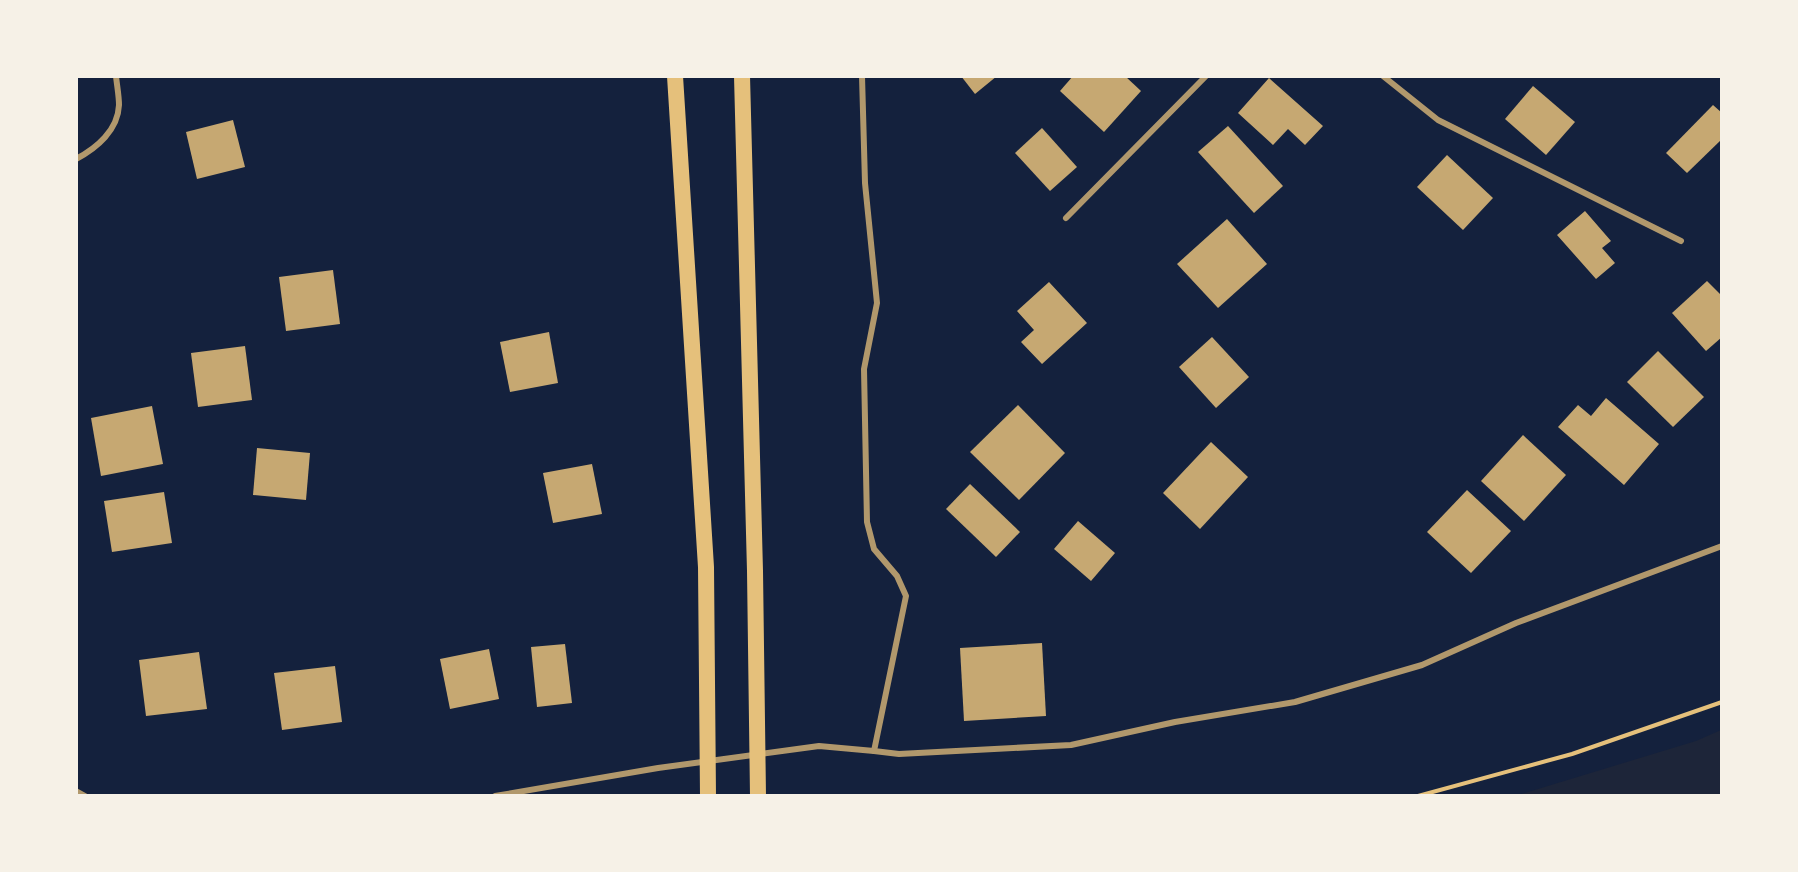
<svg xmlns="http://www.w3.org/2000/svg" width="1798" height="872" font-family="Barlow,sans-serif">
  <rect width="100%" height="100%" fill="#14213d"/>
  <polygon fill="#1d2539" points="1721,730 1721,795 1518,795 1696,741"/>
  <g fill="#c6a872">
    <polygon points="961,76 997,76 975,94"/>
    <polygon points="1073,76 1125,76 1141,91 1104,132 1060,91"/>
    <polygon points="1269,78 1323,126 1305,145 1288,129 1273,145 1238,113"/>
    <polygon points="1533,86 1575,122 1546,155 1505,119"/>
    <polygon points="1713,105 1722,113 1722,139 1687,173 1666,153"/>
    <polygon points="233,120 245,167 197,179 186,132"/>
    <polygon points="1228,126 1283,186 1254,213 1198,152"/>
    <polygon points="1042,128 1077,167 1050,191 1015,153"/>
    <polygon points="1447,155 1493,198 1463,230 1417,187"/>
    <polygon points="1585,211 1611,241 1602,248 1615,263 1596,279 1557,235"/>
    <polygon points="1227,219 1267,264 1218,308 1177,264"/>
    <polygon points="333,270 340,324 286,331 279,277"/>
    <polygon points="1707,281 1722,296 1722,337 1706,351 1672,313"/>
    <polygon points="1049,282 1087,323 1042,364 1021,342 1034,330 1017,311"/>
    <polygon points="549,332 558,383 510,392 500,342"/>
    <polygon points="1212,337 1249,377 1216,408 1179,367"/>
    <polygon points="245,346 252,400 198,407 191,353"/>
    <polygon points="1658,351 1704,397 1673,427 1627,382"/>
    <polygon points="1606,398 1659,444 1624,485 1558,427 1578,405 1591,416"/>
    <polygon points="1018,405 1065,453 1019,500 970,452"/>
    <polygon points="152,406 163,464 101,476 91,418"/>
    <polygon points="1523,435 1566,475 1524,521 1481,481"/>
    <polygon points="1211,442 1248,477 1200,529 1163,493"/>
    <polygon points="257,448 310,453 306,500 253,495"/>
    <polygon points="592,464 602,514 553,523 543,473"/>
    <polygon points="970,484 1020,532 996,557 946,509"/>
    <polygon points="1467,490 1511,531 1471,573 1427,532"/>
    <polygon points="164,492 172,543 112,552 104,501"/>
    <polygon points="1078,521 1115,553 1091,581 1054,549"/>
    <polygon points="1042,643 1046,716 964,721 960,648"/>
    <polygon points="565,644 572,703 537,707 531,647"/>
    <polygon points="489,649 499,699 450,709 440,659"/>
    <polygon points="199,652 207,709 146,716 139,660"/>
    <polygon points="335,666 342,722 282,730 274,673"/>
  </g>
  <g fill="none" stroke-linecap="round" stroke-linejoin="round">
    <polyline stroke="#e5c07b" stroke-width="4" points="1418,796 1572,754 1722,702"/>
    <g stroke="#b1986c" stroke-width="6">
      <polyline points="862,76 865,183 877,303 864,369 867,522 874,549 897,576 906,596 874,751 899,754 1071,745 1175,722 1295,702 1422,665 1516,623 1722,546"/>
      <polyline points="1383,76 1438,120 1681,241"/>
      <path d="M 76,159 C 97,148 118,130 119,105 C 119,96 117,86 116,76"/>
      <polyline points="1066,218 1206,76"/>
      <polyline points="76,791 85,796"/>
      <polyline points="495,796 658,768 819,746 874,751"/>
    </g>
    <g stroke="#e5c07b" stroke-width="16">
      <polyline points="675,76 706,567 708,796"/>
      <polyline points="742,76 755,571 758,796"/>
    </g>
  </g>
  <rect width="1798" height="872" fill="none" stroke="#f6f1e7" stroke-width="156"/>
</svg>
